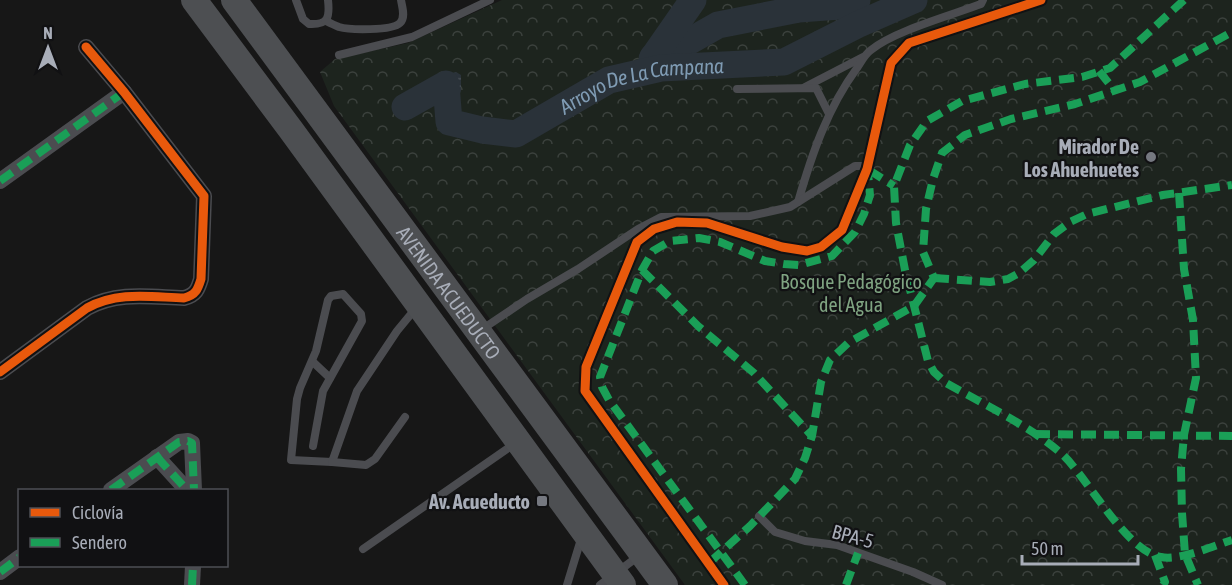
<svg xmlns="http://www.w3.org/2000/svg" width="1232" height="585" font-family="'Asap Condensed',sans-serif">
  <defs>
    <pattern id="forest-crowns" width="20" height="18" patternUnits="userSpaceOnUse" patternTransform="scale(1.5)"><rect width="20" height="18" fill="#1d241e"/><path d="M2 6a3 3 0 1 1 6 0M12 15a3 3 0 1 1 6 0" fill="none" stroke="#3b413d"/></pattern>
    <pattern id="water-rules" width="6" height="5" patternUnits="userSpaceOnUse" patternTransform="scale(1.5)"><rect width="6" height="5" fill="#2a3239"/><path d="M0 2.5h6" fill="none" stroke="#464d54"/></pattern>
  </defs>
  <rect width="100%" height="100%" fill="#171717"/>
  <polygon fill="url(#forest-crowns)" points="502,0 1232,0 1232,585 685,585 334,106 320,72 335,59 408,43"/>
  <path fill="url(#water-rules)" d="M 456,72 L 461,75 L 461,91 L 457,100 L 453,101 C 450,98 447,97 444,94 C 433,85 446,74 456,72 Z"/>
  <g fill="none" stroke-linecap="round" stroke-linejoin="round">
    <g stroke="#2a3239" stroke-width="27">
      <polyline points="653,57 681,46 718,25 799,9 854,5 857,0"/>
      <polyline points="652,59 693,0"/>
      <path id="s1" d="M 405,107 L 446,84 L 449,122 L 482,130 L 516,134 L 609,80 L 661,68 L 784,62 L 857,25 L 914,0"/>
    </g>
    <g stroke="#4b4c50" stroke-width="8">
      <path d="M 296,0 L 303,19 L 309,24 C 328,25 330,18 328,0"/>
      <path d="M 326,21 C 330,23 334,25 339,27 C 349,30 392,31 400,23 C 406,17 402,7 401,0"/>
      <polyline points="339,55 412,37 490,0"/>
      <polyline points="805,87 863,57"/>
      <polyline points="737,89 816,88 829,114"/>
      <path d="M 798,202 C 812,154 827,109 857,68 C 861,62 865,54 871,50 C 894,31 952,15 981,4 L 983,0"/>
      <polyline points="481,330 527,299 578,269 638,229 661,217 750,216 790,207 855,166 863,166 869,170"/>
      <polyline points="313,362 330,378"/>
      <polyline points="313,446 323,391 362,321 361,314 343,294 331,296 328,300 316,351 300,388 297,399 291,460 332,462 357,391 397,331 416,308"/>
      <polyline points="332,462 366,465 375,459 405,417"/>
      <polyline points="759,516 775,532 805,541 837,545 913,572 942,585"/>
      <polyline points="363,549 517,442"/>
      <polyline points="567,585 582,536"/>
      <polyline points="600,585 640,555"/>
    </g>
    <g stroke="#4b4c50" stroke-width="16">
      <polyline points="0,181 124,92"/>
      <path d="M 0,372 L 87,308 C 118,291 150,297 184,298 C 196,295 198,289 201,279 L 204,196 L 124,92 L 86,47"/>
      <polyline points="157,457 187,490"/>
      <polyline points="111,490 179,442 188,441 192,443 194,490"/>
      <polyline points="0,572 20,557"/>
      <polyline points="192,585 193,566"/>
    </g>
    <g stroke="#4d4f52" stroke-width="26">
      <polyline points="194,0 291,130 623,585"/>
      <path id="s2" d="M 234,0 L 665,585"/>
    </g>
    <g stroke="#1a9f57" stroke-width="8" stroke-dasharray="15 8" stroke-linecap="butt">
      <path d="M 1184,0 L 1110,68 L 1082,77 L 1025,84 L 962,101 L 927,121 L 910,145 L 894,186 L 896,223 L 905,270 L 928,361 L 934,372 L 946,383 C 983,404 1032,427 1063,455 C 1089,480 1126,551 1161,557 C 1179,561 1213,546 1232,540"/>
      <polyline points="1099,71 1116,92"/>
      <polyline points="869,170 894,186"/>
      <polyline points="0,181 124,92"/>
      <polyline points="1179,193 1184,269 1193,320 1196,378 1184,435 1181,469 1182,513 1185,554 1198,585"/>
      <polyline points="642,270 698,326 754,373 812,436"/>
      <polyline points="934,278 990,282 1008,279 1019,273 1034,260 1054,234 1070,222 1087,214 1163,195 1232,185"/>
      <polyline points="1035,434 1232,436"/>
      <polyline points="157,457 187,490"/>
      <polyline points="111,490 179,442 188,441 192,443 194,490"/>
      <polyline points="1155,555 1165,582 1163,585"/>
      <polyline points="710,562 750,526 795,479 805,458 812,436 821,382 830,360 848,343 914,306 934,278 923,252 926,209 933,179 942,153 965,135 1011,119 1075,104 1140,82 1232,32"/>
      <polyline points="0,572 20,557"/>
      <polyline points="192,585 193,566"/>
      <polyline points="745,585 609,400 602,387 600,377 642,270 653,251 670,241 699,238 720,242 765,261 784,264 799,265 832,256 855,232 864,214 870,195 868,173"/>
      <polyline points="846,585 858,553"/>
    </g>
    <g stroke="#111113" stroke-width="13">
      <g id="cycleway">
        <path d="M 0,372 L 87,308 C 118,291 150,297 184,298 C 196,295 198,289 201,279 L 204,196 L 124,92 L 86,47"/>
        <polyline points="724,585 585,391 586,367 637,242 654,229 677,222 707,223 782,247 807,251 821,247 842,230 867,169 891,63 909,43 1041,0"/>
      </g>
    </g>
    <use href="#cycleway" stroke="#e8590c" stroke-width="9"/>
  </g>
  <g fill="#757880" stroke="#111113" stroke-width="2">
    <circle cx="1151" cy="157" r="6"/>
    <rect x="536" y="495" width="12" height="12" rx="3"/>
  </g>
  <g text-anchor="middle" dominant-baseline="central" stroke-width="4.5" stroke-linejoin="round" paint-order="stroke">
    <g font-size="20" font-weight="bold" fill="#a8adb8" stroke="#111113" text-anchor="end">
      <text x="1139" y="146">Mirador De<tspan x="1139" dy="23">Los Ahuehuetes</tspan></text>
      <text x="530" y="501">Av. Acueducto</text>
    </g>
    <g font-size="20" fill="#7fa381" stroke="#111113">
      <text x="851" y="281">Bosque Pedagógico<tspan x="851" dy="23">del Agua</tspan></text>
    </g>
    <g font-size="20" fill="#a8adb8" stroke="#111113">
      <text stroke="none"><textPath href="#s2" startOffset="363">AVENIDA ACUEDUCTO</textPath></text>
      <text transform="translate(853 536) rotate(15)">BPA-5</text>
    </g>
    <g font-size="21" font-style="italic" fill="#7f9bb3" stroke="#111113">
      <text stroke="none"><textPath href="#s1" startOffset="291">Arroyo De La Campana</textPath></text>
    </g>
  </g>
  <rect x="18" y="489" width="210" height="78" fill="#111113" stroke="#4d4f55" stroke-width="1.5"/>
  <rect x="30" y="508" width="30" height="9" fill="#e8590c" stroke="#4d4f55" stroke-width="1.5"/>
  <text x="72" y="519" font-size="18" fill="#a8adb8">Ciclovía</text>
  <rect x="30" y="538" width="30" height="9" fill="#1a9f57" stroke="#4d4f55" stroke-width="1.5"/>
  <text x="72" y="549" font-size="18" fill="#a8adb8">Sendero</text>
  <g transform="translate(48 48)" stroke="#111113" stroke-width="4.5" paint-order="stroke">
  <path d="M0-4.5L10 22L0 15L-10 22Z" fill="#a8adb8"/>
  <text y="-9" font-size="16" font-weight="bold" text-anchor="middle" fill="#a8adb8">N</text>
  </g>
  <path d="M1022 555v9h116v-9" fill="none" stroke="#a8adb8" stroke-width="3"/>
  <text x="1031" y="555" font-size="18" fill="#a8adb8" stroke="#111113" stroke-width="4.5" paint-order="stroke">50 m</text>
</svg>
